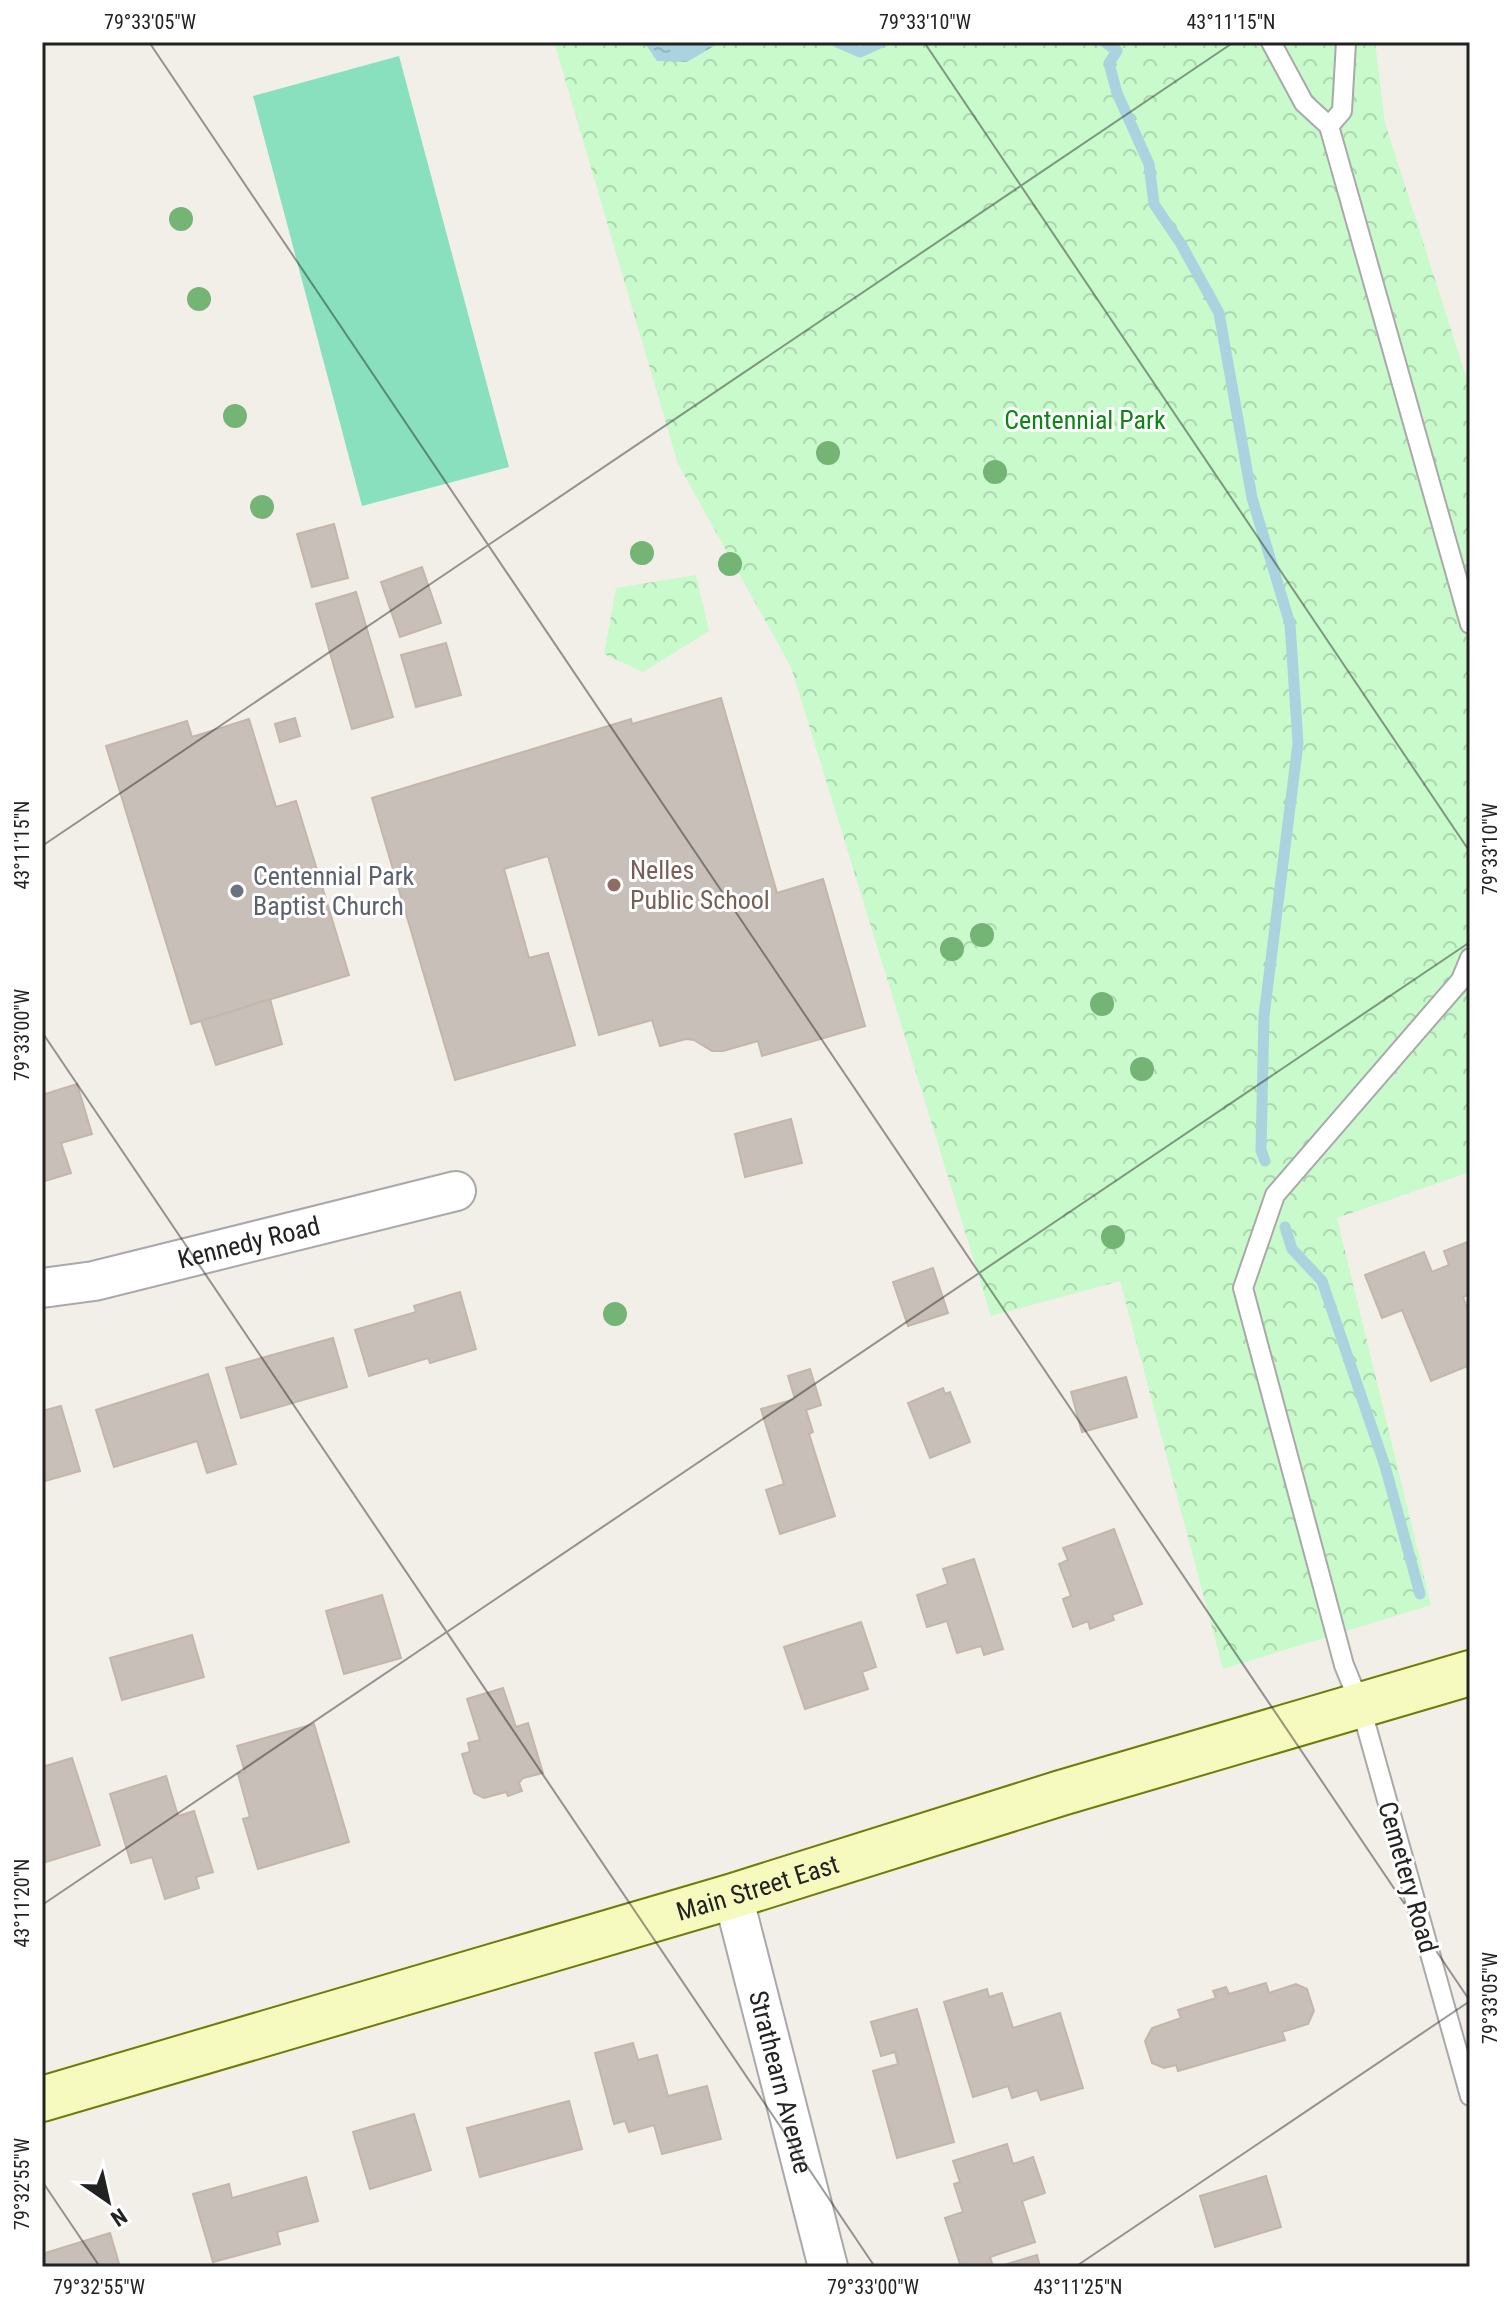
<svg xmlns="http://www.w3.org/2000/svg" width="1512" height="2309" font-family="'Roboto Condensed',sans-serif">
  <defs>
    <pattern id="park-crowns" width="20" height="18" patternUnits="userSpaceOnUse" patternTransform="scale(2)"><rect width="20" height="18" fill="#c8facc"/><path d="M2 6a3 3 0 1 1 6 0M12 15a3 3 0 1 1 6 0" fill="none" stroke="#acd6af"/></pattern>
    <pattern id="water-ripples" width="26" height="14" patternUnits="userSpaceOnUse" patternTransform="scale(2)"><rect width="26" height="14" fill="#aad3df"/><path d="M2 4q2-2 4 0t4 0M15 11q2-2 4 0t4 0" fill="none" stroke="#92b5bf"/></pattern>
  </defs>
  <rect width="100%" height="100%" fill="#f2efe9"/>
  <g fill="url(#park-crowns)">
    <polygon points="554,42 1375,42 1385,123 1470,389 1470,1172 1337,1218 1431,1605 1223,1669 1120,1281 991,1316 791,667 678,464"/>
    <polygon points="696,575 709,631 643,672 604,654 616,588"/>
  </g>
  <polygon fill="#88e0be" points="399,56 509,467 362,506 253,96"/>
  <polygon fill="url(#water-ripples)" points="644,42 721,42 687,62 657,61"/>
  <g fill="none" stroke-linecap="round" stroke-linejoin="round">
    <g stroke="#aad3df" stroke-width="11">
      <polyline points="837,42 860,52 882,42"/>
      <polyline points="1105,42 1117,51 1109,63 1117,93 1149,164 1154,204 1181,244 1219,313 1252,498 1290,624 1298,743 1264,1016 1261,1150 1265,1161"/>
      <polyline points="1285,1227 1292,1249 1322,1281 1385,1466 1420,1594"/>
    </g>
  </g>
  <g fill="#c7bfb8" stroke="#c4b6ab" stroke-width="2">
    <polygon points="334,524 348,578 312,587 297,534"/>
    <polygon points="422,567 441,623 400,637 381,582"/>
    <polygon points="356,592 393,717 352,729 316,604"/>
    <polygon points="446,643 461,695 416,707 401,655"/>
    <polygon points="721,698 777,893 823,879 865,1026 762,1056 758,1041 723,1051 712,1051 694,1040 686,1039 660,1046 652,1020 599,1035 548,856 504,869 529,958 548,953 575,1045 455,1080 372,798 631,719 632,724"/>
    <polygon points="295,718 300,736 280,742 275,724"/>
    <polygon points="249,719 276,807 296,801 349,975 191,1024 106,746 187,721 192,737"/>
    <polygon points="270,999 282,1044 216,1065 201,1021"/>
    <polygon points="77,1084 92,1134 61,1143 71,1173 42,1182 42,1095"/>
    <polygon points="791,1119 802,1163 745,1177 735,1134"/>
    <polygon points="1470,1241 1470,1294 1463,1297 1470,1315 1470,1365 1431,1381 1402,1310 1382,1318 1365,1275 1424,1252 1432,1272 1449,1265 1444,1251"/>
    <polygon points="933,1268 948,1313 908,1326 893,1282"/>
    <polygon points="460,1292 476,1349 430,1363 428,1358 369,1376 355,1330 416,1312 414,1306"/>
    <polygon points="333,1338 347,1387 241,1418 226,1368"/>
    <polygon points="810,1369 821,1405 806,1410 813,1432 809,1434 835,1516 780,1534 766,1490 784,1484 761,1409 795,1399 788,1376"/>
    <polygon points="208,1374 236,1464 207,1473 197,1441 114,1467 96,1410"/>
    <polygon points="1126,1377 1137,1417 1082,1432 1071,1392"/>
    <polygon points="943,1388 945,1394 950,1392 970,1442 930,1458 908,1403"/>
    <polygon points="61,1406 80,1471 42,1482 42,1411"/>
    <polygon points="1114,1529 1142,1604 1112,1615 1114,1620 1090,1629 1088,1621 1073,1627 1063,1599 1071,1596 1059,1564 1068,1560 1063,1548"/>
    <polygon points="974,1559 1003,1649 984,1655 981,1646 957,1653 947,1621 927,1627 917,1595 948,1584 943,1569"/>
    <polygon points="382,1595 401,1658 344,1674 326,1611"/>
    <polygon points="861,1622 876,1667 862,1672 868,1689 805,1709 784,1647"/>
    <polygon points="192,1635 204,1677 122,1700 110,1658"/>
    <polygon points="503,1688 516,1727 528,1723 543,1773 523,1778 519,1783 522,1791 508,1796 506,1792 484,1798 474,1793 462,1754 470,1752 468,1743 480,1740 467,1699"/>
    <polygon points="314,1724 349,1842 258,1869 243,1819 250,1817 238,1774 245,1772 237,1746"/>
    <polygon points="72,1758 100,1845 46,1862 42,1849 42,1767"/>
    <polygon points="166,1776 178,1816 194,1811 213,1872 196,1877 199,1888 165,1899 152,1857 131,1863 110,1794"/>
    <polygon points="1266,1983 1269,1993 1296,1984 1307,1989 1314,2011 1308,2024 1282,2032 1285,2040 1178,2071 1176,2065 1164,2068 1152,2063 1145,2041 1152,2028 1181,2018 1178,2010 1216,1998 1213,1991 1226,1987 1229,1994"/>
    <polygon points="987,1989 989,1997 1002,1993 1013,2028 1060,2013 1083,2088 1041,2100 1037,2090 1012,2098 1008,2086 973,2097 944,2002"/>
    <polygon points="917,2009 954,2142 897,2158 873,2071 898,2064 895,2052 881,2056 871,2022"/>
    <polygon points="633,2043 638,2060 657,2055 668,2096 707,2086 721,2139 662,2154 654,2125 629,2132 625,2121 614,2124 595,2053"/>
    <polygon points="569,2101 582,2149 480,2177 467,2128"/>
    <polygon points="414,2114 431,2170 370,2189 353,2132"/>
    <polygon points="1007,2144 1013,2164 1033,2157 1045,2193 1022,2201 1035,2242 990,2257 992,2263 980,2267 961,2267 945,2218 963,2212 954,2184 960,2182 953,2161"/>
    <polygon points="1266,2176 1281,2227 1215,2247 1200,2196"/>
    <polygon points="306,2177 318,2221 277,2232 280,2244 213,2262 193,2194 229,2184 232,2198"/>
    <polygon points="110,2233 120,2267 43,2267 42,2254"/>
    <polygon points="1037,2255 1040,2267 997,2267"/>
  </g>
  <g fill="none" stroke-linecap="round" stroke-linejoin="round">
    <g stroke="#a9a9a9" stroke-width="22">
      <g id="service">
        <polyline points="1271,42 1304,103 1329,126 1470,624"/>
        <polyline points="1329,126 1342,111 1346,42"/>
        <polyline points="1470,958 1461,980 1275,1195 1243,1288 1344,1665 1360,1704 1470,2096"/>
      </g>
    </g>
    <g stroke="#a9a9a9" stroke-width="42">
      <g id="minor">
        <path id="s1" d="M 42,1288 L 94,1281 L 456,1191"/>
        <path id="s2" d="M 733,1896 L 828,2267"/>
      </g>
    </g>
    <g stroke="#707d05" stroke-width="48">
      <g id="secondary">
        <path id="s3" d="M 42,2099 L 733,1896 L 1061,1793 L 1470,1673"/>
      </g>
    </g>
    <use href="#service" stroke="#fff" stroke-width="18"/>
    <use href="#minor" stroke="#fff" stroke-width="38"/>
    <use href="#secondary" stroke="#f7fabf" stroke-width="44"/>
  </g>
  <g fill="#74b475">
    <circle cx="181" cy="219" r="12"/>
    <circle cx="199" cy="299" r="12"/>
    <circle cx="235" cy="416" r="12"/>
    <circle cx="828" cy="453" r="12"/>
    <circle cx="995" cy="472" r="12"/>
    <circle cx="262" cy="507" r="12"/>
    <circle cx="642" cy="553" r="12"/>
    <circle cx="730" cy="564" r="12"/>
    <circle cx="982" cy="935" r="12"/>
    <circle cx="952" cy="949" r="12"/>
    <circle cx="1102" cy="1004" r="12"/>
    <circle cx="1142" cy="1069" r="12"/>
    <circle cx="1113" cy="1237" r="12"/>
    <circle cx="615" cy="1314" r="12"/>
  </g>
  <path fill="none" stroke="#222" stroke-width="2" stroke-opacity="0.45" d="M 149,42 L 1470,2001M 924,42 L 1470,852M 42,846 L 1234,42M 42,1032 L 875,2267M 42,1905 L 1470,942M 42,2181 L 100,2267M 1075,2267 L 1470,2001"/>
  <circle fill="#8d6e63" stroke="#fff" stroke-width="3" cx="614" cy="885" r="8"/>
  <circle fill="#6b7280" stroke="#fff" stroke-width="3" cx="237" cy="891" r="8"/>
  <g text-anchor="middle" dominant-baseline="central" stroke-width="6" stroke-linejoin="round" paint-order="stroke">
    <g font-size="26" fill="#0c8416" stroke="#fff">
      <text x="1085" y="420">Centennial Park</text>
    </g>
    <g font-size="26" fill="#785e54" stroke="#fff" text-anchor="start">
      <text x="630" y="870">Nelles<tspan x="630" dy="30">Public School</tspan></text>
    </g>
    <g font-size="26" fill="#5b616d" stroke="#fff" text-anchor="start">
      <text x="253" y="876">Centennial Park<tspan x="253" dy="30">Baptist Church</tspan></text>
    </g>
    <g font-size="26" fill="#222" stroke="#fff">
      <text stroke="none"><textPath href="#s1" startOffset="212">Kennedy Road</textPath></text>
      <text transform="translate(1408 1877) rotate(74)">Cemetery Road</text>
      <text stroke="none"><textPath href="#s3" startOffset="746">Main Street East</textPath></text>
      <text stroke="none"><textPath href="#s2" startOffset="192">Strathearn Avenue</textPath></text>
    </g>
  </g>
  <rect width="1512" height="2309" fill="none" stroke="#ffffff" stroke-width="88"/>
  <g transform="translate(108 2201) rotate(146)" stroke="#ffffff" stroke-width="6" paint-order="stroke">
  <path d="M0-6L14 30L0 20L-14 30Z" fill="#222222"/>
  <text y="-12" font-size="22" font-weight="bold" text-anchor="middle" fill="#222222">N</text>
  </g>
  <rect x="44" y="44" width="1424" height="2221" fill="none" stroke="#222" stroke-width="3"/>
  <g font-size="20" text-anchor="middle" fill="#222">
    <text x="150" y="29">79°33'05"W</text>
    <text x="925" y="29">79°33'10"W</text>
    <text x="1231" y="29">43°11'15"N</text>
    <text transform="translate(22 845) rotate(-90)" y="7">43°11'15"N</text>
    <text transform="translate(1490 849) rotate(-90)" y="7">79°33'10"W</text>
    <text transform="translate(22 1035) rotate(-90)" y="7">79°33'00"W</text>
    <text transform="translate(22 1903) rotate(-90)" y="7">43°11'20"N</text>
    <text transform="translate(1490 1998) rotate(-90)" y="7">79°33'05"W</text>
    <text transform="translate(22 2184) rotate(-90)" y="7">79°32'55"W</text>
    <text x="99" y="2294">79°32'55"W</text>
    <text x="873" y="2294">79°33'00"W</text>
    <text x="1078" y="2294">43°11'25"N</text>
  </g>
</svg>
